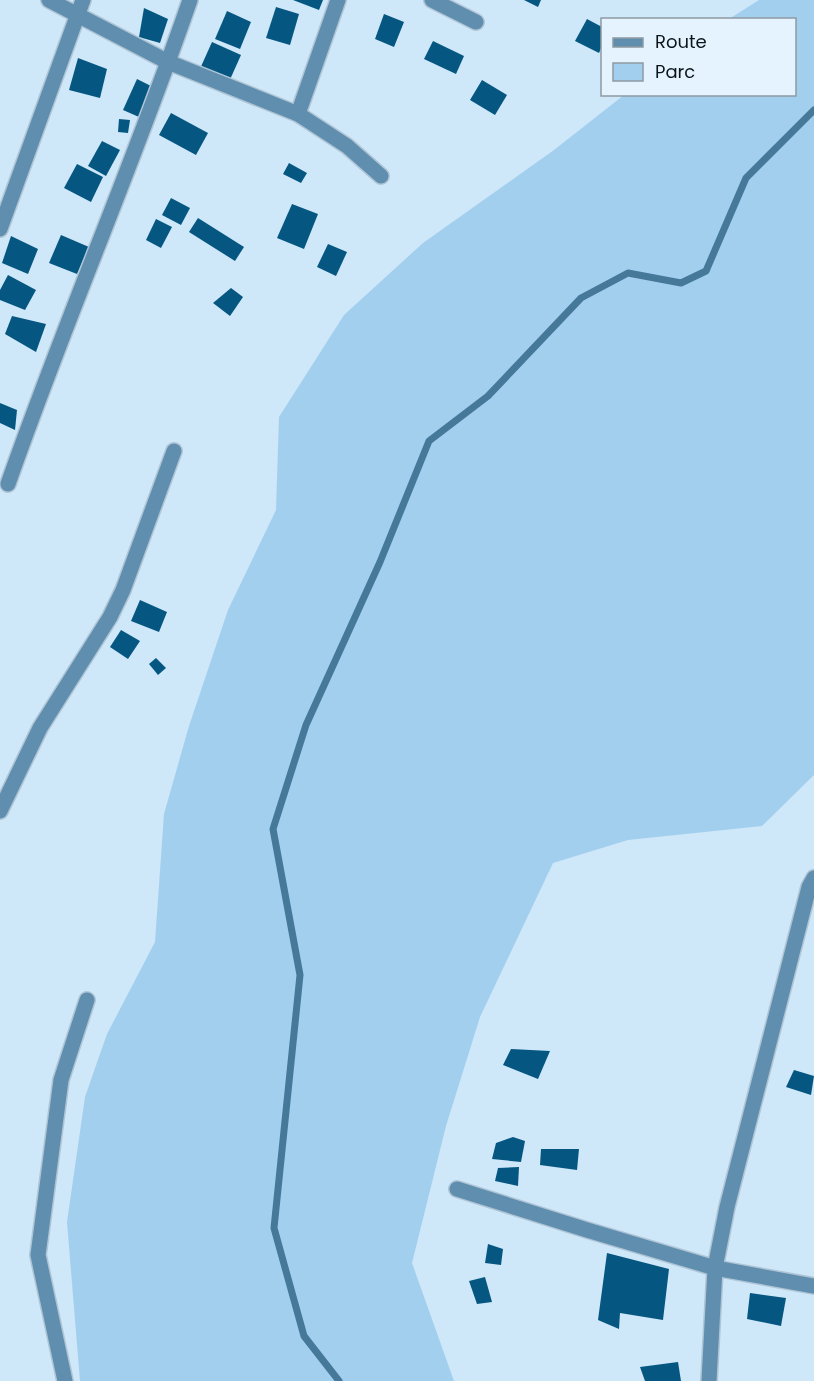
<svg xmlns="http://www.w3.org/2000/svg" width="814" height="1381" font-family="Poppins,sans-serif">
  <rect width="100%" height="100%" fill="#cee7f9"/>
  <polygon fill="#a3cfee" points="759,0 814,0 814,775 762,826 628,840 553,863 480,1017 446,1126 412,1263 454,1381 80,1381 67,1222 85,1097 107,1034 155,942 164,814 189,726 228,610 276,510 279,417 344,315 423,243 554,150 624,95 794,94 794,20 729,19"/>
  <g fill="none" stroke-linecap="round" stroke-linejoin="round">
    <polyline stroke="#46789a" stroke-width="7" points="339,1381 304,1336 274,1228 300,975 273,829 306,725 380,562 429,441 488,396 581,298 628,273 681,283 706,271 746,178 814,110"/>
  </g>
  <g fill="#055781">
    <polygon points="293,0 323,0 319,10"/>
    <polygon points="524,0 541,0 538,7"/>
    <polygon points="276,7 299,14 290,45 266,38"/>
    <polygon points="144,8 168,19 160,43 139,37"/>
    <polygon points="227,11 251,22 240,49 215,39"/>
    <polygon points="384,14 404,22 394,47 375,39"/>
    <polygon points="587,19 602,27 602,46 599,53 575,41"/>
    <polygon points="433,41 464,56 456,74 424,59"/>
    <polygon points="212,42 241,55 228,84 199,71"/>
    <polygon points="78,58 107,69 100,98 69,90"/>
    <polygon points="137,79 153,87 139,117 123,110"/>
    <polygon points="482,80 507,95 495,115 470,100"/>
    <polygon points="171,113 208,133 196,155 159,135"/>
    <polygon points="119,119 130,120 128,133 118,132"/>
    <polygon points="102,141 120,150 106,176 88,166"/>
    <polygon points="289,163 307,173 301,183 283,174"/>
    <polygon points="77,164 103,177 91,202 64,188"/>
    <polygon points="171,198 190,208 181,225 162,215"/>
    <polygon points="292,204 318,214 304,249 277,238"/>
    <polygon points="198,218 244,247 235,261 189,232"/>
    <polygon points="156,219 172,227 161,248 146,240"/>
    <polygon points="61,235 89,247 77,274 49,263"/>
    <polygon points="11,236 38,249 28,274 2,263"/>
    <polygon points="328,244 347,252 336,276 317,267"/>
    <polygon points="8,275 36,290 25,310 0,300 0,290"/>
    <polygon points="231,288 243,297 230,316 213,303"/>
    <polygon points="12,316 46,324 36,352 5,334"/>
    <polygon points="0,403 17,410 15,430 0,423"/>
    <polygon points="140,600 167,612 159,632 131,621"/>
    <polygon points="121,630 140,641 128,659 110,647"/>
    <polygon points="156,658 166,668 158,675 149,664"/>
    <polygon points="511,1049 550,1051 538,1079 503,1065"/>
    <polygon points="794,1070 814,1076 811,1095 786,1087"/>
    <polygon points="513,1137 525,1141 521,1162 492,1159 496,1143"/>
    <polygon points="541,1149 579,1149 577,1170 540,1165"/>
    <polygon points="519,1167 518,1186 495,1181 498,1168"/>
    <polygon points="488,1244 503,1249 501,1265 485,1263"/>
    <polygon points="607,1253 669,1269 663,1320 620,1313 619,1329 598,1320"/>
    <polygon points="485,1277 492,1302 477,1304 469,1281"/>
    <polygon points="750,1293 786,1298 781,1326 747,1319"/>
    <polygon points="678,1362 681,1381 645,1381 640,1367"/>
  </g>
  <g fill="none" stroke-linecap="round" stroke-linejoin="round">
    <g stroke="#afc5d5" stroke-width="18">
      <g id="minor">
        <polyline points="49,0 168,62 298,114 347,146 381,176"/>
        <polyline points="432,0 476,22"/>
        <polyline points="298,114 338,0"/>
        <polyline points="0,229 83,0"/>
        <path d="M 8,484 C 65,321 134,163 190,0"/>
        <polyline points="0,811 40,728 110,617 123,590 174,451"/>
        <polyline points="457,1189 587,1230 715,1268 814,1286"/>
        <polyline points="65,1381 38,1255 61,1080 87,1000"/>
        <polyline points="709,1381 715,1268 727,1207 809,887 814,878"/>
      </g>
    </g>
    <use href="#minor" stroke="#608eaf" stroke-width="15"/>
  </g>
  <rect x="601" y="18" width="195" height="78" fill="#e4f3fe" stroke="#8e9aa3" stroke-width="1.5"/>
  <rect x="613" y="38" width="30" height="9" fill="#608eaf" stroke="#8e9aa3" stroke-width="1.5"/>
  <text x="655" y="48" font-size="18" fill="#0d151b">Route</text>
  <rect x="613" y="63" width="30" height="18" fill="#a3cfee" stroke="#8e9aa3" stroke-width="1.5"/>
  <text x="655" y="78" font-size="18" fill="#0d151b">Parc</text>
</svg>
